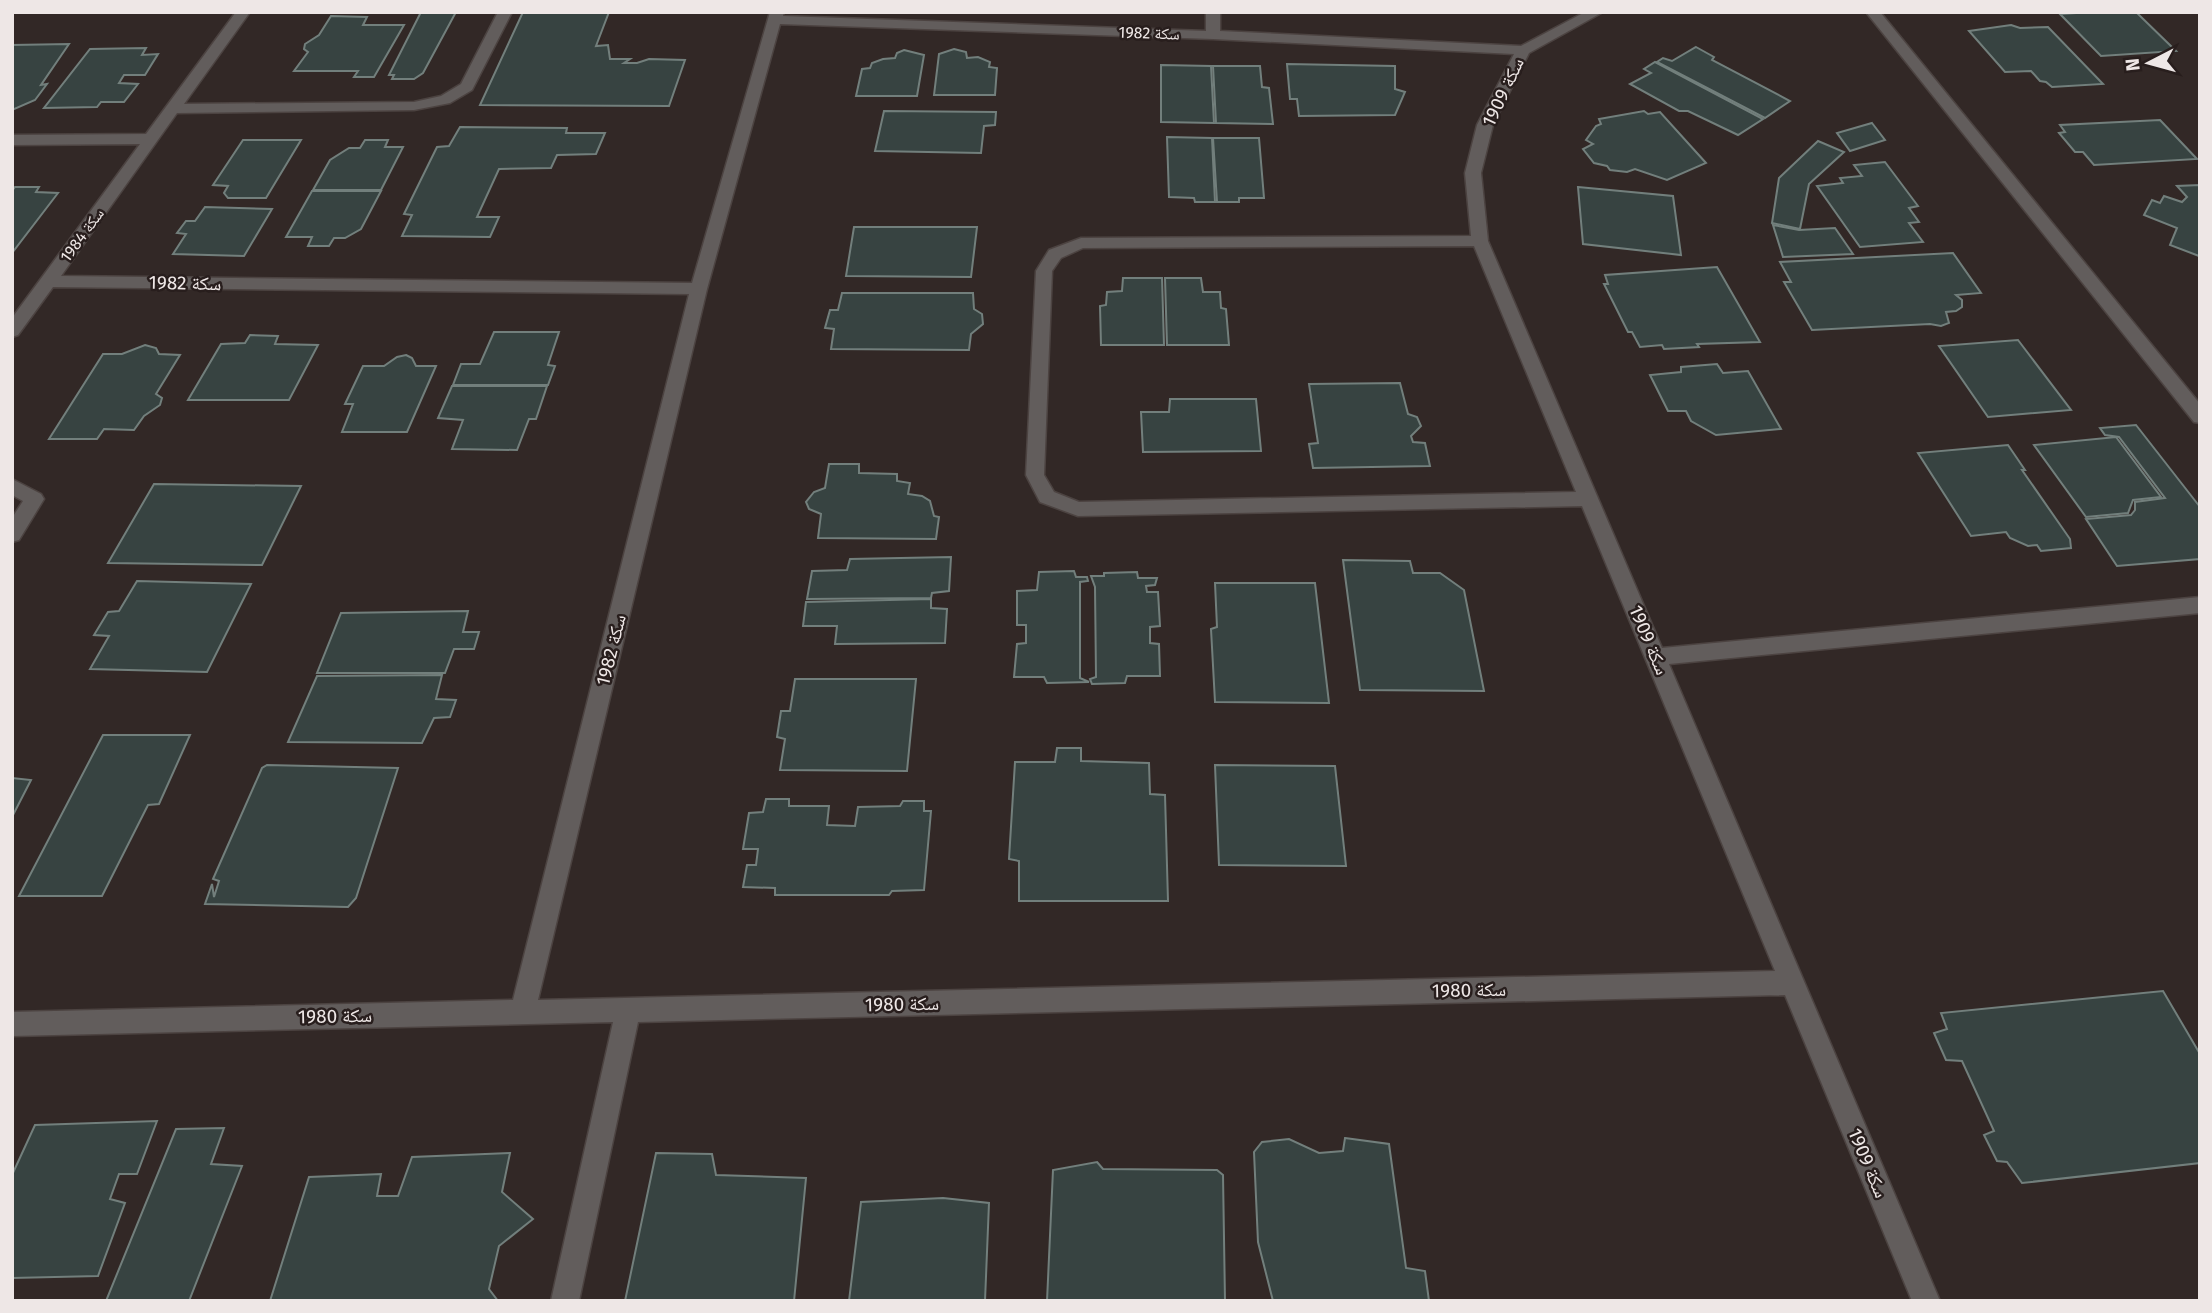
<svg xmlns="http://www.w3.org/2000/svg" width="2212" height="1313" font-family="'Fira Sans','Noto Naskh Arabic',sans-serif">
  <rect width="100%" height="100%" fill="#322826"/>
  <g fill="#374341" stroke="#727f7c" stroke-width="2">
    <polygon points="421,12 456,12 423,73 414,79 392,79 394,75 389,75"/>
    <polygon points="523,12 609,12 596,46 608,45 610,59 630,59 624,63 637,63 649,59 685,60 669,106 480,105"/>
    <polygon points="2093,12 2136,12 2176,51 2101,56 2060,14"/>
    <polygon points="331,16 367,17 363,25 404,25 374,77 354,77 358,71 294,71 308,52 304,49 305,44 319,35"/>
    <polygon points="2011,25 2020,28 2048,27 2103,84 2052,87 2046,82 2040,81 2031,71 2005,72 1969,31"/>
    <polygon points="69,44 41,85 47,84 35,100 12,110 12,45"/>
    <polygon points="1696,47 1714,57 1712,60 1790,101 1765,118 1657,62 1663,58 1672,61"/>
    <polygon points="146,48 142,55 158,54 145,75 124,75 119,83 138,84 124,102 101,102 97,107 44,108 90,49"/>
    <polygon points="954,49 966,52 967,58 978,57 990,62 989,67 997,68 995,95 934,95 939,54"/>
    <polygon points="904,50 924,55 917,96 856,96 862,69 870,68 872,63 883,59 895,58 897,53"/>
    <polygon points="1655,62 1763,119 1738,135 1688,111 1679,111 1630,84 1651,73 1644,69"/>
    <polygon points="1287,64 1395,66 1395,89 1405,92 1395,115 1299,116 1297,99 1290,99"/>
    <polygon points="1161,65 1211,66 1214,123 1161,122"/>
    <polygon points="1213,66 1260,66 1262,87 1269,88 1273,124 1216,123"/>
    <polygon points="884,111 996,112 995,125 984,126 981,153 875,151"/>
    <polygon points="1644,111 1648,114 1660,112 1706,163 1667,180 1635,169 1627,172 1610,170 1607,166 1594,163 1583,149 1593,144 1586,140 1596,126 1601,124 1599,119"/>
    <polygon points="2160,120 2197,159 2094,165 2083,152 2075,152 2059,133 2065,132 2060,125"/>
    <polygon points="1872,123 1885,140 1850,151 1837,133"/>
    <polygon points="460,127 567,128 566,133 605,133 596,154 557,155 551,168 499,169 477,217 499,217 490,237 402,236 412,215 404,214 437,147 449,146"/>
    <polygon points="1167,137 1212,138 1215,202 1195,202 1194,198 1169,197"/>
    <polygon points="1213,138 1259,138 1264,198 1239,198 1239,202 1217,202"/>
    <polygon points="243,140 301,140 266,198 228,198 224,193 228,186 213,185"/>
    <polygon points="365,140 388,140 385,147 403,147 381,190 313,190 330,160 349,148 360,148"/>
    <polygon points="1818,141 1844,152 1809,184 1800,229 1772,223 1779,178"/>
    <polygon points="1885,162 1918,206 1909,208 1919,222 1909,223 1923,242 1860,247 1817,186 1843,183 1840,178 1862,176 1854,165"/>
    <polygon points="2200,185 2200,255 2199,256 2170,245 2177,228 2144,215 2152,200 2160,203 2164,196 2182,202 2187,197 2177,186"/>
    <polygon points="15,187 39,187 36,192 58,193 12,253 12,191"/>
    <polygon points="1578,187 1673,196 1681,255 1583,244"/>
    <polygon points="312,191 381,191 361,229 345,238 334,238 329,246 308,246 312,237 286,237"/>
    <polygon points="205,207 272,209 244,256 173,254 186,234 177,233 186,221 195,221"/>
    <polygon points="1773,225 1799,230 1835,228 1853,254 1783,257"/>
    <polygon points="854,227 977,227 971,277 846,276"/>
    <polygon points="1953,253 1981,293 1956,295 1962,300 1962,307 1956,311 1946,312 1949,323 1941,326 1930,324 1812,330 1784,282 1791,282 1780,262"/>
    <polygon points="1717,267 1760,342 1697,344 1699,347 1664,349 1662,345 1640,347 1632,332 1628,332 1604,284 1608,284 1605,275"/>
    <polygon points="1123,278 1162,278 1164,345 1101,345 1100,306 1106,305 1107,292 1122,291"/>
    <polygon points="1165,278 1201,278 1203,292 1220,292 1221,308 1226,309 1229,345 1167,345"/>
    <polygon points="842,293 973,293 974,309 982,314 983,324 971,334 969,350 831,349 834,329 825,328 830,310 838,310"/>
    <polygon points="494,332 559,332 548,365 555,366 548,385 453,385 461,364 480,364"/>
    <polygon points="250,335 278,336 275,344 318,345 289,400 188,400 221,344 245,343"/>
    <polygon points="2018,340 2071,410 1988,417 1939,346"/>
    <polygon points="145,345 156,348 159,354 180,355 156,394 162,398 160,405 144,416 134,430 104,429 97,439 49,439 103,354 122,354"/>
    <polygon points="406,355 412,358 416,366 436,366 407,432 342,432 353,404 345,404 363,366 384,366 397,357"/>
    <polygon points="1717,364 1723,373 1748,371 1781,429 1716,435 1691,421 1686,411 1668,411 1650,375 1681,372 1681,367"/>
    <polygon points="1400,383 1408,414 1417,417 1421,426 1411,436 1413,442 1425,443 1430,466 1313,468 1309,444 1318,443 1309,384"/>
    <polygon points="452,386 547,386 536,419 529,419 517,450 452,449 463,420 438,418"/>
    <polygon points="1170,399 1256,399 1261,451 1143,452 1141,412 1169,412"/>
    <polygon points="2136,425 2200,507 2200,559 2117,566 2086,519 2131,515 2135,510 2135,502 2165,498 2119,437 2105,435 2100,428"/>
    <polygon points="2116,437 2161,497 2133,500 2128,513 2086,517 2034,445"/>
    <polygon points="2008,445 2025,470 2022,470 2070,539 2071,548 2041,551 2037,545 2028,546 2010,538 2006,532 1971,536 1918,453"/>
    <polygon points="829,464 859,464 859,473 897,474 897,481 910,483 908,494 922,496 930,501 934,516 939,517 936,539 818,538 821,514 809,509 806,502 814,492 825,488"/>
    <polygon points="154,484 301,486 262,565 108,563"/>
    <polygon points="951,557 949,591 932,593 931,598 807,599 812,571 847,570 850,559"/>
    <polygon points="1343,560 1410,561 1413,573 1440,573 1464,590 1484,691 1360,690"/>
    <polygon points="1074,571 1076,577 1087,577 1088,581 1080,582 1080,678 1089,682 1047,683 1044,677 1014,677 1017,644 1026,643 1026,625 1017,625 1017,591 1037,590 1039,572"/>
    <polygon points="1137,572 1138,578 1157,578 1155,585 1146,586 1147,592 1158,592 1160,626 1150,627 1150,643 1159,644 1160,676 1127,676 1125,683 1092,684 1090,679 1096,677 1095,587 1091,576 1104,576 1104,573"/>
    <polygon points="137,581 251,584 207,672 90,669 109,636 94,635 108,612 119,611"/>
    <polygon points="1215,583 1315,583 1329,703 1215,702 1211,629 1217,627"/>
    <polygon points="931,599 931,608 947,609 945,643 835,644 837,626 803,626 806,602"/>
    <polygon points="468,611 463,632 479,632 474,649 454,649 445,673 317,673 341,613"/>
    <polygon points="442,675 436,699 456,700 450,717 434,718 422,743 288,742 317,676"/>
    <polygon points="795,679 916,679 907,771 780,770 785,739 777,737 781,711 790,711"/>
    <polygon points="103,735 190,735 159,804 148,805 102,896 19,896"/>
    <polygon points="1057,748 1081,748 1081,761 1149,763 1150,794 1165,795 1168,901 1019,901 1019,861 1009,859 1015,762 1055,762"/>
    <polygon points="267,765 398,768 356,898 348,907 205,904 212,884 214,897 219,881 213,879 262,768"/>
    <polygon points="1215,765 1335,766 1346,866 1219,865"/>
    <polygon points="12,778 31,780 12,817"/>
    <polygon points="766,799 789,799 789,806 829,806 827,825 855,826 858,807 900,806 903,801 924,801 924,811 931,811 924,890 892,891 889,895 775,895 775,888 743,887 747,865 756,865 758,849 743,849 749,813 763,812"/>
    <polygon points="2163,991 2200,1054 2200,1163 2022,1183 2007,1162 1997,1161 1984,1135 1994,1131 1962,1061 1946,1060 1934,1033 1947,1029 1941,1013"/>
    <polygon points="157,1121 137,1174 119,1174 110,1199 125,1203 98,1276 12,1278 12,1175 35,1125"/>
    <polygon points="224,1128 211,1164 242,1166 189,1301 106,1301 176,1129"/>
    <polygon points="1345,1138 1389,1144 1406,1268 1425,1271 1429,1301 1273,1301 1258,1242 1254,1152 1262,1142 1289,1139 1319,1153 1343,1151"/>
    <polygon points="510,1153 502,1192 533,1219 499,1246 489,1289 498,1301 270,1301 309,1177 381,1174 377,1196 398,1196 412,1157"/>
    <polygon points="656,1153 712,1154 716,1175 806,1178 794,1301 625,1301"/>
    <polygon points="1097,1162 1103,1169 1217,1170 1223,1175 1225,1301 1047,1301 1053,1170"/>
    <polygon points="943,1198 989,1203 985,1301 849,1301 861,1202"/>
  </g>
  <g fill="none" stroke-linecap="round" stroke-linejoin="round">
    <g stroke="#4c4341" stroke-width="3">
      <g id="street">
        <path d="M 236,12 L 250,12 L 184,104 L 414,102 L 441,96 L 461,84 L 498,12 L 512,12 L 472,90 L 450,103 L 414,110 L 177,113 L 61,276 L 692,283 L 770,12 L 784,12 L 783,16 L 1206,31 L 1206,12 L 1220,12 L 1220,31 L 1521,46 L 1585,12 L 1603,12 L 1529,53 L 1493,125 L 1481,173 L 1488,241 L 1662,648 L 2200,597 L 2200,613 L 1669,664 L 1940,1301 L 1912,1301 L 1785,995 L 638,1022 L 579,1301 L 551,1301 L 613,1022 L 12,1036 L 12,1012 L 513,1000 L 689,294 L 53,287 L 18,335 L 12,337 L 12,318 L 140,144 L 12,145 L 12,135 L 146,134 ZM 780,24 L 1213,39 L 1514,54 L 1477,125 L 1465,173 L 1471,236 L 1081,238 L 1049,250 L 1036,271 L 1026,475 L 1040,502 L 1078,516 L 1582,506 L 1775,971 L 538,1000 L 707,289 ZM 1474,246 L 1576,492 L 1079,502 L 1054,492 L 1044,475 L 1052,271 L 1061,258 L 1083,248 Z"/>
        <polygon points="1866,12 1880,12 2200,404 2200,423 2194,422"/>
        <polygon points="12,479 41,494 44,499 19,540 12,542 12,518 23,501 12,495"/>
      </g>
    </g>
    <use href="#street" fill="#625d5c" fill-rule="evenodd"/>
  </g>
  <g text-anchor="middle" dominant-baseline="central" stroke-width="5" stroke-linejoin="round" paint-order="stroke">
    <g font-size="16" fill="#eee7e6" stroke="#281e1d">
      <text transform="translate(1149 33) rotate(2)">سكة 1982</text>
      <text transform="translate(82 235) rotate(-54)">سكة 1984</text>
    </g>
    <g font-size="19" fill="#eee7e6" stroke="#281e1d">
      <text transform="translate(1503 92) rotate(-65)">سكة 1909</text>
      <text transform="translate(185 283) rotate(1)">سكة 1982</text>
      <text transform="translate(1649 640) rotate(67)">سكة 1909</text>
      <text transform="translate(611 650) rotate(-76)">سكة 1982</text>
      <text transform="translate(1469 990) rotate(-1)">سكة 1980</text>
      <text transform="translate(902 1004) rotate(-1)">سكة 1980</text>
      <text transform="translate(335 1016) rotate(-1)">سكة 1980</text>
      <text transform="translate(1868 1163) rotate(67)">سكة 1909</text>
    </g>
  </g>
  <rect width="2212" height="1313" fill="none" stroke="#eee7e6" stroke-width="28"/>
  <g transform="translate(2149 63) rotate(264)" stroke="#281e1d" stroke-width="5" paint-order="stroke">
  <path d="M0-5L12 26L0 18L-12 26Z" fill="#eee7e6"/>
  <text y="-10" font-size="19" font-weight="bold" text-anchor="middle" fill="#eee7e6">N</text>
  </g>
</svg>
